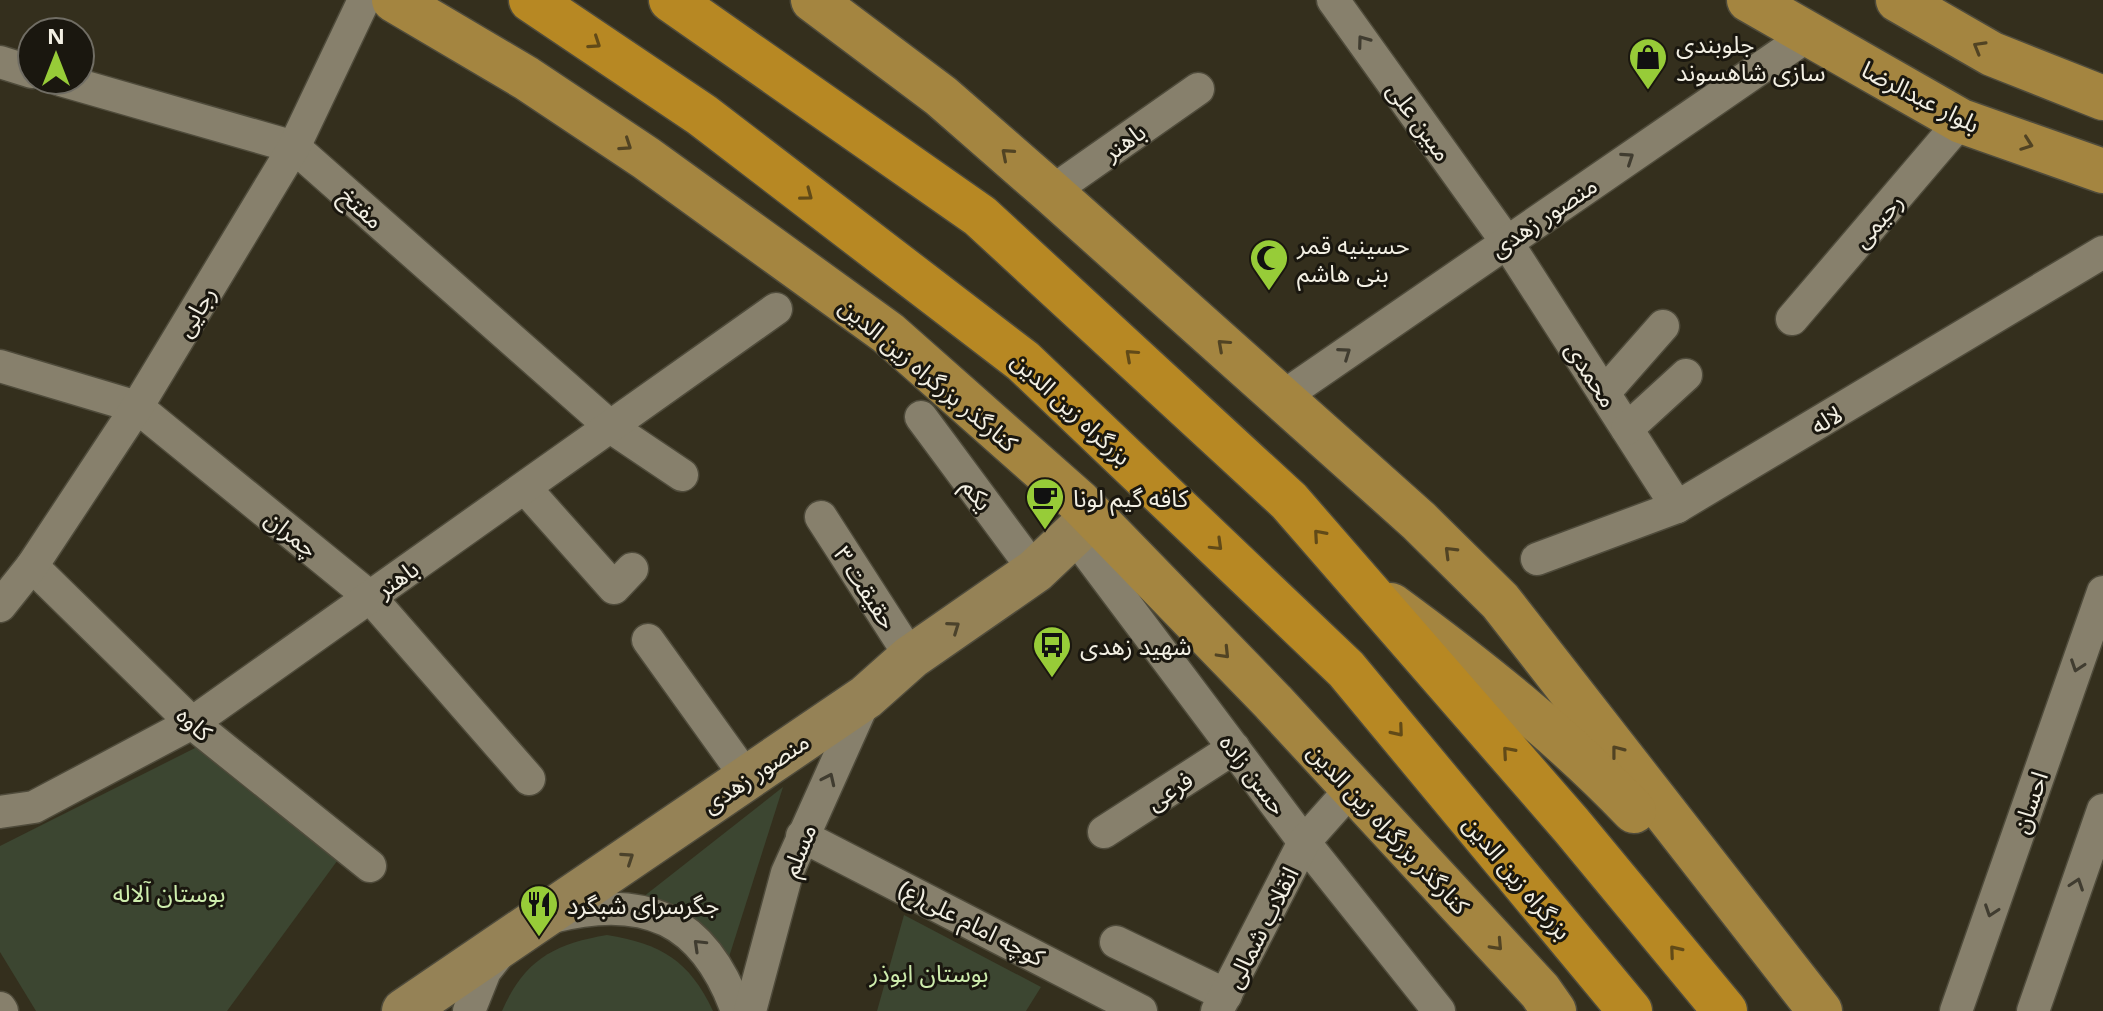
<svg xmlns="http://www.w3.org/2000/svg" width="2103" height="1011" font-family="'Noto Sans','Noto Sans Arabic',sans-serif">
  <rect width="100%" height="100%" fill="#342f1d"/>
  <g fill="#3c4631">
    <polygon points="203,744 340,857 227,1011 36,1011 0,952 0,846"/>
    <polygon points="783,787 729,957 643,897"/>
    <polygon points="904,915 1041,987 1026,1011 877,1011"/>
    <path d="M 607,935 C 661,944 689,960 713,1011 L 502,1011 C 524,960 554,944 607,935 Z"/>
  </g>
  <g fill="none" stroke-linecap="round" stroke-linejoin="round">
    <g stroke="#4f4b3b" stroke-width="35">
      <g id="street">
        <polyline points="1333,0 1506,241 1677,507"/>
        <polyline points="0,62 32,72"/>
        <polyline points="61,80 294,147 612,428 682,475"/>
        <polyline points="1051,192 1198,89"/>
        <polyline points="1792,319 1961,121"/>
        <polyline points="0,366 137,407 370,597 529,779"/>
        <polyline points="1604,393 1663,326"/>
        <polyline points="1281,398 1807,36"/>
        <polyline points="921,417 1035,571"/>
        <polyline points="1627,429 1686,375"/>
        <polyline points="525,488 614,588 632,569"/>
        <polyline points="821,517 911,657"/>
        <polyline points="1073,534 1304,842 1439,1011"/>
        <polyline points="1537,559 1677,507 2103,252"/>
        <polyline points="32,566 192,723 370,866"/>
        <polyline points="0,606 32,566 137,407 294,147 364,0"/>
        <polyline points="648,640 747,778"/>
        <polyline points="0,812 34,807 192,723 776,309"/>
        <polyline points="1104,832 1234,748"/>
        <polyline points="802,836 1141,1011"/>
        <path d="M 552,917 C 645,893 704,919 737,1011"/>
        <polyline points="1116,942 1226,995"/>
        <polyline points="0,1008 2,1011"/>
        <polyline points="469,1011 485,971 501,951"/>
        <polyline points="750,1011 787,873 866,697"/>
        <polyline points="1217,1011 1304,842 1352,788"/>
        <polyline points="1956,1011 2103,592"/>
        <polyline points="2033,1011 2103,810"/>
      </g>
    </g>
    <g stroke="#4f4b3b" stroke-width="47">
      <polyline id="secondary" points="404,1011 866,697 911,657 1035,571 1092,517"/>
    </g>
    <g stroke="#4f4b3b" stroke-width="47">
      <g id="primary">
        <polyline points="394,0 526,78 646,158 888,333 1079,502 1273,702 1540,991 1554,1011"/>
        <polyline points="813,0 941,96 1051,192 1419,521 1500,601 1820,1011"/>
        <polyline points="1749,0 1961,121 2103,171"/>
        <polyline points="1898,0 1992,54 2103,98"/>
        <path d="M 1391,605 C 1477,668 1560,734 1634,811"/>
      </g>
    </g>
    <g stroke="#4f4b3b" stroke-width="47">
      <g id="highway">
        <polyline points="531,0 702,115 1023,361 1346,669 1630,1011"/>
        <polyline points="671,0 980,216 1289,501 1571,825 1725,1011"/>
      </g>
    </g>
    <use href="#street" stroke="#87806c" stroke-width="32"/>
    <use href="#secondary" stroke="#958256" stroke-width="44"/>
    <use href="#primary" stroke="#a48540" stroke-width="44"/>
    <use href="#highway" stroke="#b78823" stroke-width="44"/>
  </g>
  <defs><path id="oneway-chevron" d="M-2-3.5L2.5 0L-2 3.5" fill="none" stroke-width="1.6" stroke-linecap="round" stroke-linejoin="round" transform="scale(2)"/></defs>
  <g stroke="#403c30">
    <use href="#oneway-chevron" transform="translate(1363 41) rotate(-126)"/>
    <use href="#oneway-chevron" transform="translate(1628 158) rotate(-34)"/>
    <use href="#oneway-chevron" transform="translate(1345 353) rotate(-35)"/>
    <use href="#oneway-chevron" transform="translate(2077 666) rotate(109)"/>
    <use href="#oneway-chevron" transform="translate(829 779) rotate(-65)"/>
    <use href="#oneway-chevron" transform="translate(2077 884) rotate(-71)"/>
    <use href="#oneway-chevron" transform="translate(1991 911) rotate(109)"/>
    <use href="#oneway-chevron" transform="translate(699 945) rotate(-136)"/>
  </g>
  <g stroke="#614a18">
    <use href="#oneway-chevron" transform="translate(595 43) rotate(34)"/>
    <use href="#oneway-chevron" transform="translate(807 195) rotate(37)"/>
    <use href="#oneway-chevron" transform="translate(1131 355) rotate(-138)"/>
    <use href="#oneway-chevron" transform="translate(1319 535) rotate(-131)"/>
    <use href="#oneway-chevron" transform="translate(1217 545) rotate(44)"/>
    <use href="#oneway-chevron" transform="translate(1398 731) rotate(50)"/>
    <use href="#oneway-chevron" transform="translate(1508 752) rotate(-131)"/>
    <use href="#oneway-chevron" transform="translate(1675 951) rotate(-130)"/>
  </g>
  <g stroke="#514323">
    <use href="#oneway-chevron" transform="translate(1979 47) rotate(-150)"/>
    <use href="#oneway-chevron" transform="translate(2027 144) rotate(20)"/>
    <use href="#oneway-chevron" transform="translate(626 145) rotate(34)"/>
    <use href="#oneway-chevron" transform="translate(1007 154) rotate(-139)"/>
    <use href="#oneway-chevron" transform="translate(1223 345) rotate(-138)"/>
    <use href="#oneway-chevron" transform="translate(1450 552) rotate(-135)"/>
    <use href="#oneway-chevron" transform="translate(1224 653) rotate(46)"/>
    <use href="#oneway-chevron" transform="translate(1617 751) rotate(-128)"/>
    <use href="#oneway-chevron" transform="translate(1497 945) rotate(47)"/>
  </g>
  <g stroke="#4b422b">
    <use href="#oneway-chevron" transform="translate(954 627) rotate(-35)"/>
    <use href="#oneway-chevron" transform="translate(628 858) rotate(-34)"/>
  </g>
  <defs>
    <g id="shop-pin" transform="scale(2)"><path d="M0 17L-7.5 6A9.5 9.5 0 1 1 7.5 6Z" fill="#97cc38" stroke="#1a170f"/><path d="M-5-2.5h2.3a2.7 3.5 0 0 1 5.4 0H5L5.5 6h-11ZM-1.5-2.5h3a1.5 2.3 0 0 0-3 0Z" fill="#111"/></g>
    <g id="mosque-pin" transform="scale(2)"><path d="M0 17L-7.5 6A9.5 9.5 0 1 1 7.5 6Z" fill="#97cc38" stroke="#1a170f"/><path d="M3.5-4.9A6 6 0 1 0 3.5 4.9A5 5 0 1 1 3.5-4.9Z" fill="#111"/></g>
    <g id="cafe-pin" transform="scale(2)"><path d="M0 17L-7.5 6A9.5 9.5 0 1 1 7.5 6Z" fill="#97cc38" stroke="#1a170f"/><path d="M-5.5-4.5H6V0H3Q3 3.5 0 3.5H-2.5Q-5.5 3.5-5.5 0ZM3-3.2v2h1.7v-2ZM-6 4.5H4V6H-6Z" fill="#111"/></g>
    <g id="bus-pin" transform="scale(2)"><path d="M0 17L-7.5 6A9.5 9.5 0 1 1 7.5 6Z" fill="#97cc38" stroke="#1a170f"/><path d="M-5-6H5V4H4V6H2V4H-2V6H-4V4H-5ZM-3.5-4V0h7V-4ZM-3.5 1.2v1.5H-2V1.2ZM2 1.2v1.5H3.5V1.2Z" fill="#111"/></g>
    <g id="restaurant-pin" transform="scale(2)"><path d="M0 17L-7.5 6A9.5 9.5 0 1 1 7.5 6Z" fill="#97cc38" stroke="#1a170f"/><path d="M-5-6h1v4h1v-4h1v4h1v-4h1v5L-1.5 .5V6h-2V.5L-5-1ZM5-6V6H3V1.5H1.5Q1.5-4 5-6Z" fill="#111"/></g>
  </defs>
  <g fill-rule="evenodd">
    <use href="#shop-pin" x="1648" y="57"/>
    <use href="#mosque-pin" x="1269" y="258"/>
    <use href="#cafe-pin" x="1045" y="497"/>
    <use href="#bus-pin" x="1052" y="645"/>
    <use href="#restaurant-pin" x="539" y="904"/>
  </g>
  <g text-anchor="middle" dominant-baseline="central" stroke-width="6" stroke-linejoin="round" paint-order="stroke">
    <g font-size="24" fill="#f2efe3" stroke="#1a170f" text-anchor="start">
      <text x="1676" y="43">جلوبندی<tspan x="1676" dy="28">سازی شاهسوند</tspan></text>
      <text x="1297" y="244">حسینیه قمر<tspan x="1297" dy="28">بنی هاشم</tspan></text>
      <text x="1073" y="497">کافه گیم لونا</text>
      <text x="1080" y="645">شهید زهدی</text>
      <text x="567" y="904">جگرسرای شبگرد</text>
    </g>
    <g font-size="24" fill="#f2efe3" stroke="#1a170f">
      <text transform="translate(1921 96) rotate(27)">بلوار عبدالرضا</text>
      <text transform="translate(1420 121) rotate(54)">مبین علی</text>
      <text transform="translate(1124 141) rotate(-35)">باهنر</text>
      <text transform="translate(362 207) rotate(42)">مفتخ</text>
      <text transform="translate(1543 216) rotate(-34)">منصور زهدی</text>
      <text transform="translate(1877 220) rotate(-49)">رحیمی</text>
      <text transform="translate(195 311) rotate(-59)">رجایی</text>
      <text transform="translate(929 374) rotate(40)">کنارگذر بزرگراه زین الدین</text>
      <text transform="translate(1592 374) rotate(57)">محمدی</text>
      <text transform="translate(1072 408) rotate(43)">بزرگراه زین الدین</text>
      <text transform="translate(1826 419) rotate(-31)">لاله</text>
      <text transform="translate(978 494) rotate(53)">یکم</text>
      <text transform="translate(292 533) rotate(39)">چمران</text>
      <text transform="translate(397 578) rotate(-35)">باهنر</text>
      <text transform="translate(866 587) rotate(57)">حقیقت ۳</text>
      <text transform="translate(195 723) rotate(42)">کاوه</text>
      <text transform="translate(755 772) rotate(-34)">منصور زهدی</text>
      <text transform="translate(1254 774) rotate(53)">حسن زاده</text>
      <text transform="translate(1169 790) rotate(-33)">فرعی</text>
      <text transform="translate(2029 802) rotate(-71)">احسان</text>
      <text transform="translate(1389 828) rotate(47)">کنارگذر بزرگراه زین الدین</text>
      <text transform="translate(798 850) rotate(-68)">مسلم</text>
      <text transform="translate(1518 877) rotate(50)">بزرگراه زین الدین</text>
      <text transform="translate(972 922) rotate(27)">کوچه امام علی(ع)</text>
      <text transform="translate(1261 927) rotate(-63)">انقلاب شمالی</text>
    </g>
    <g font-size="24" fill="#ceedad" stroke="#1a170f">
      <text x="169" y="892">بوستان آلاله</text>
      <text x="929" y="972">بوستان ابوذر</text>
    </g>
  </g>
  <g transform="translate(56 56)"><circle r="38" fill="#1a170f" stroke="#706d64" stroke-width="2"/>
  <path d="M0-6L14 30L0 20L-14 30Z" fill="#97cc38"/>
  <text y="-12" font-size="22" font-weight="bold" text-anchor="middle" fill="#f2efe3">N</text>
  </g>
</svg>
